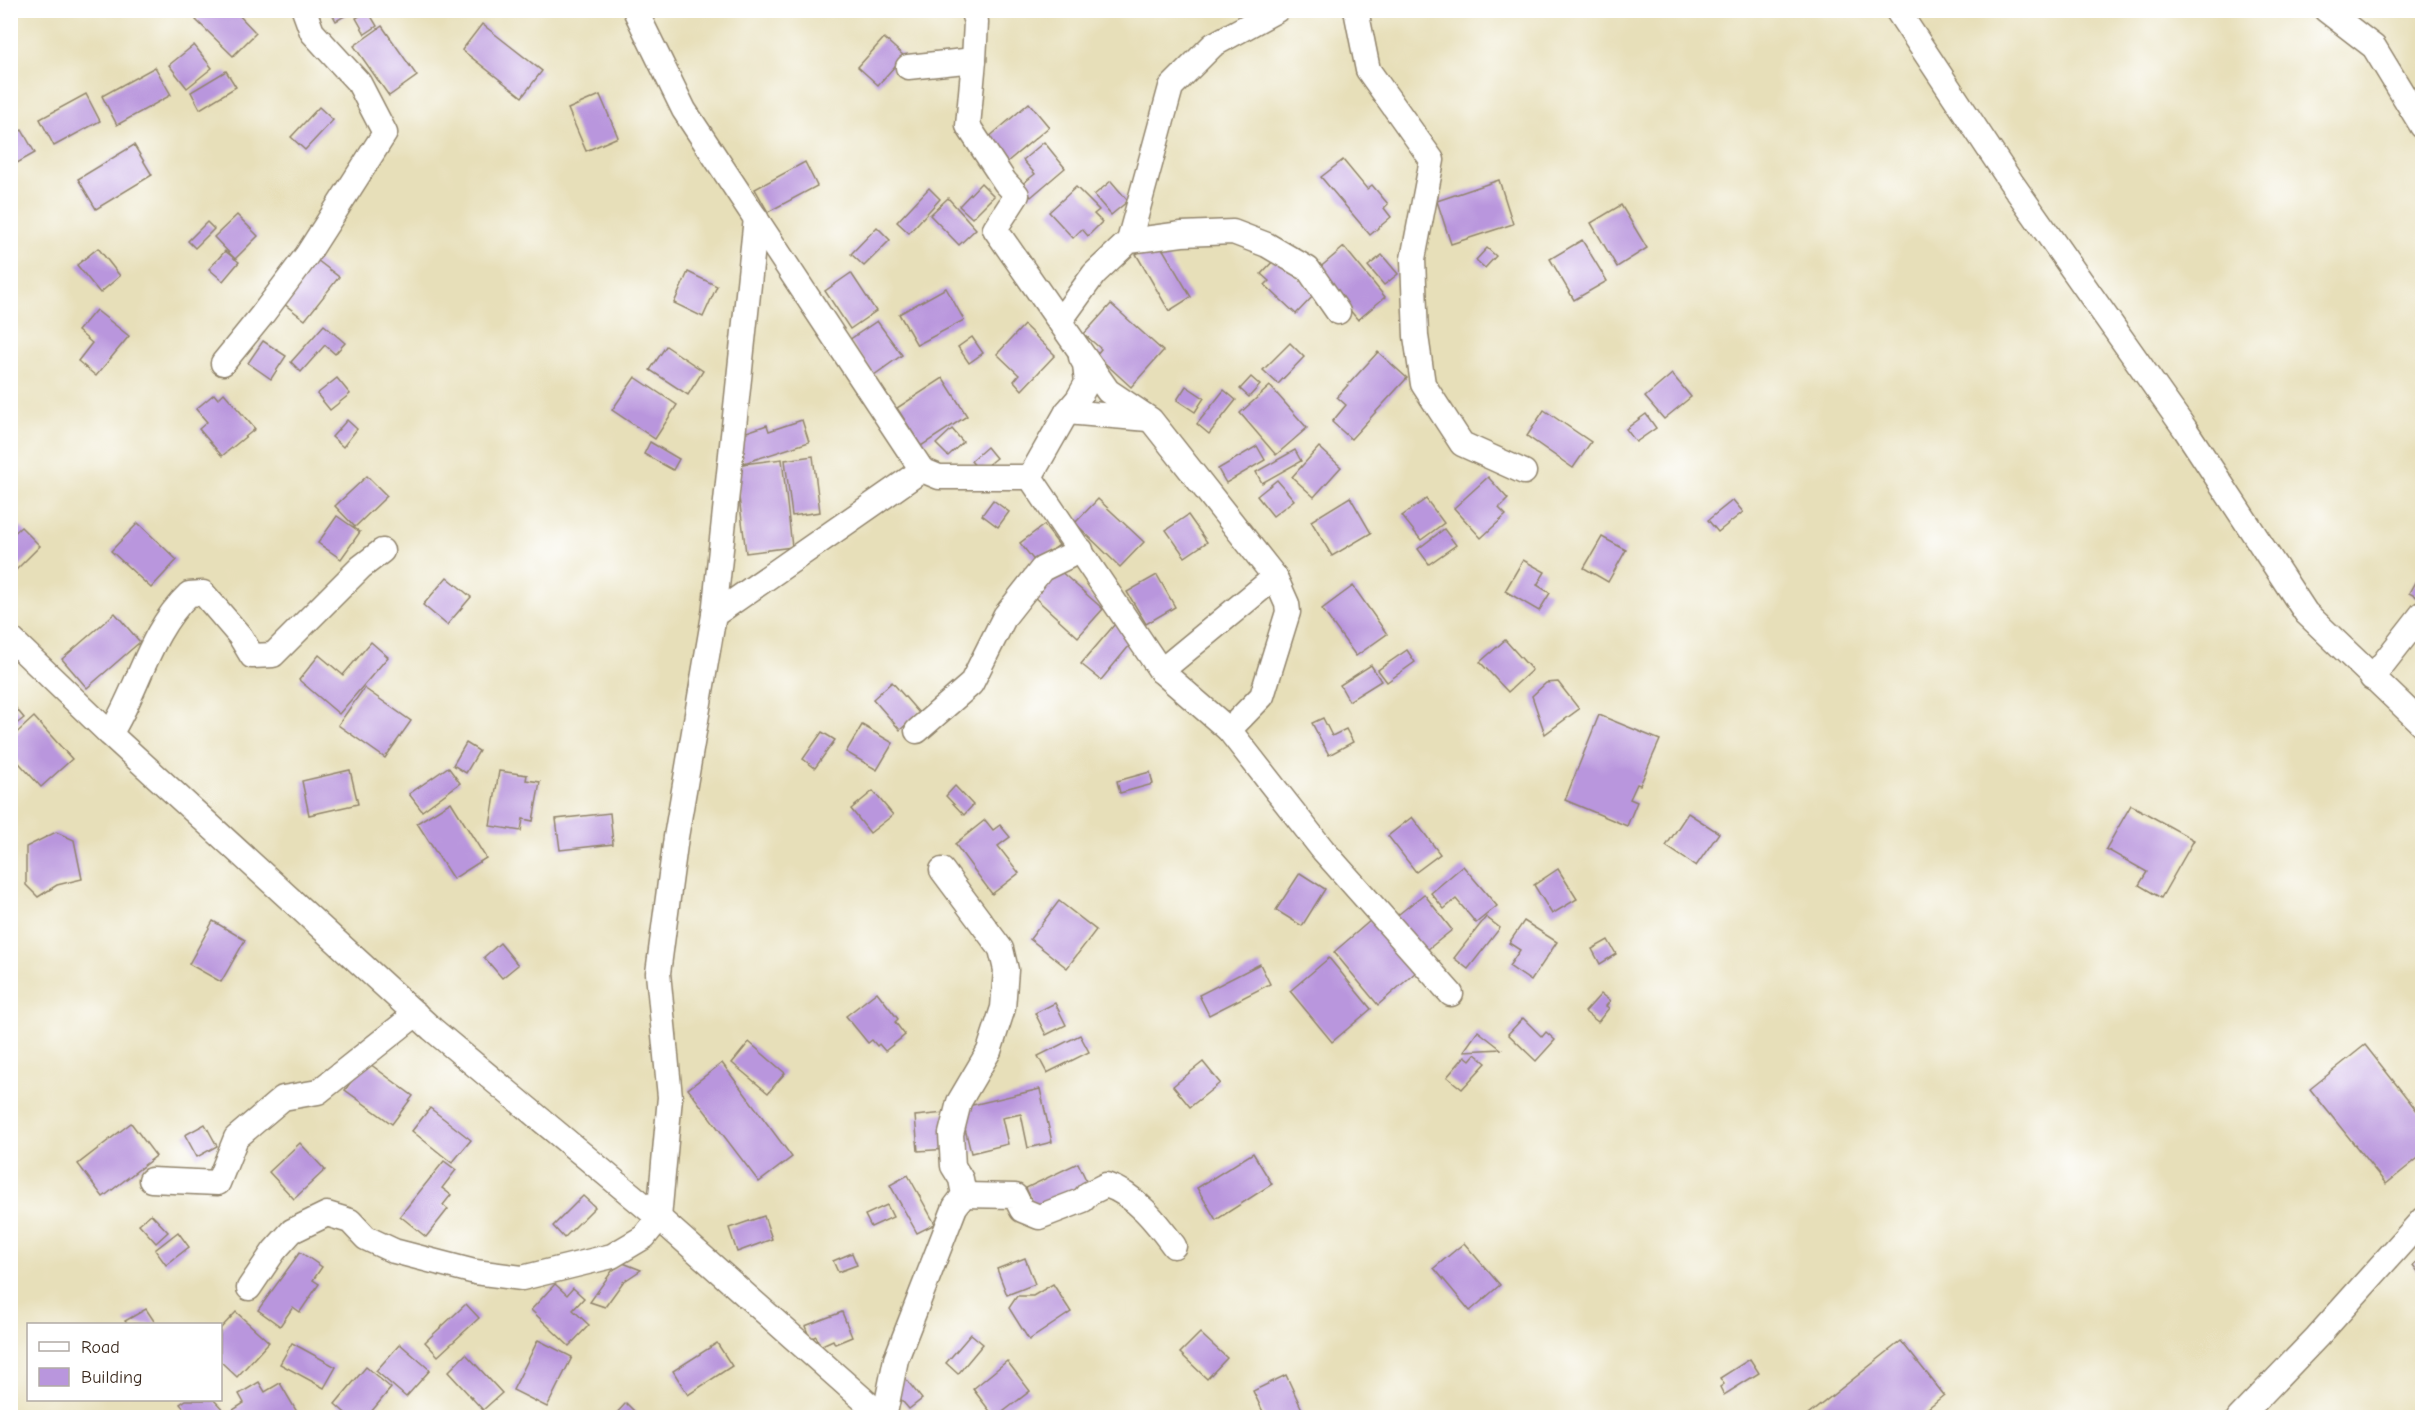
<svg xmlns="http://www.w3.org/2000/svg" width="2433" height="1428" font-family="'Comic Neue',sans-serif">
  <rect width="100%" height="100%" fill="#fff"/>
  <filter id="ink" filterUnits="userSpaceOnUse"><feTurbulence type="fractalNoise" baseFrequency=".0167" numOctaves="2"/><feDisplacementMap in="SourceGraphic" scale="12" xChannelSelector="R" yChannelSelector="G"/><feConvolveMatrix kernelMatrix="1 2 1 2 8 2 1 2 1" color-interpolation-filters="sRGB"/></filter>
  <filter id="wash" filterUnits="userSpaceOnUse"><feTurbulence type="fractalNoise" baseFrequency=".008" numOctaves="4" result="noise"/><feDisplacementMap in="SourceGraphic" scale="24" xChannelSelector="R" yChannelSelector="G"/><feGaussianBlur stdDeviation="1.35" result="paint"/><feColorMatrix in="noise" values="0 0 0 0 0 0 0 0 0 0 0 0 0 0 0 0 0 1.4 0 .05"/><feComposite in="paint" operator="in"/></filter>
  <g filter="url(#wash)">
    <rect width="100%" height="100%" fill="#e7dfb9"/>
    <g id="blocks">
      <g fill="#b996dd">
        <polygon points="206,10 234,10 256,33 233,56 196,20"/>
        <polygon points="330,10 355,10 336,21"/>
        <polygon points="368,11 377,26 365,34 356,18"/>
        <polygon points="482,24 542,71 522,97 462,50"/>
        <polygon points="382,26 417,76 389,96 354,46"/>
        <polygon points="884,38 904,56 878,85 858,67"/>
        <polygon points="194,45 212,68 187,88 169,65"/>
        <polygon points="155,67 171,95 117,125 102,96"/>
        <polygon points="226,71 236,87 200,109 191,92"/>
        <polygon points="86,94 100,121 54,146 40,119"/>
        <polygon points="600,95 618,137 586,151 568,109"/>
        <polygon points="1029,103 1049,127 1007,162 988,138"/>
        <polygon points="319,107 333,120 305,150 291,137"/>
        <polygon points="22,130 35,153 10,167 10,137"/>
        <polygon points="1044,142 1065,168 1031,197 1021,185 1035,174 1023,160"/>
        <polygon points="134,145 152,175 96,209 78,179"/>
        <polygon points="1343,160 1367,189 1372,185 1388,204 1384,208 1391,217 1370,235 1321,177"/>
        <polygon points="805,162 817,186 768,212 755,189"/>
        <polygon points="1499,180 1513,224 1451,244 1437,201"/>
        <polygon points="1111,181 1128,201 1111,215 1094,195"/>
        <polygon points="981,183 994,196 972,218 959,206"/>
        <polygon points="1076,187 1099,210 1094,214 1102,222 1088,236 1082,229 1073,238 1049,212"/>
        <polygon points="929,188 940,199 909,233 897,222"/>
        <polygon points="948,198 976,229 959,245 930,215"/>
        <polygon points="1621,205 1647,248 1617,267 1591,223"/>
        <polygon points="237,215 258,236 235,259 214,237"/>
        <polygon points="207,222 214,229 195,248 188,241"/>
        <polygon points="877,227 890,240 864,266 851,254"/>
        <polygon points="1582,240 1607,281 1574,300 1550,259"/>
        <polygon points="1158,241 1191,297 1169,311 1136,254"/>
        <polygon points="1344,247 1385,297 1358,320 1317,270"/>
        <polygon points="98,248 120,276 100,293 77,265"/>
        <polygon points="1487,248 1496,256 1485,268 1476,260"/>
        <polygon points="225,251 239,262 223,281 209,269"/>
        <polygon points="1382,255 1398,274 1384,285 1368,266"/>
        <polygon points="313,257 339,277 305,320 279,300"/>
        <polygon points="1276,258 1316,293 1296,314 1265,285 1269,281 1261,274"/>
        <polygon points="688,272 717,286 703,317 674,303"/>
        <polygon points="851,273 876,311 850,329 825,291"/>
        <polygon points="946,288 964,320 917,345 899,314"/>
        <polygon points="1111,304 1163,351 1131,387 1096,355 1101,349 1084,334"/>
        <polygon points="96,310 129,336 96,376 78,361 92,343 78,331"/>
        <polygon points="877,321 902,355 874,375 849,340"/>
        <polygon points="324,325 345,343 335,354 325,345 301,372 291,362"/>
        <polygon points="1024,325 1055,355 1022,390 1014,381 1019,375 997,354"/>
        <polygon points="972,337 983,353 969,363 958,347"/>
        <polygon points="263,341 286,356 271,379 248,363"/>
        <polygon points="1290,343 1304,357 1278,384 1263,370"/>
        <polygon points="666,346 703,371 688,395 650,370"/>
        <polygon points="1378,352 1407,378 1351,439 1332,422 1346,405 1337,397"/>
        <polygon points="1672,374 1691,397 1664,419 1645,397"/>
        <polygon points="635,377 677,405 655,439 612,410"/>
        <polygon points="1251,377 1260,385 1249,397 1240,389"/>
        <polygon points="337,378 350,394 330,410 317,394"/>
        <polygon points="943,378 967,416 921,446 897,408"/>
        <polygon points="1186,386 1204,398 1195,412 1177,400"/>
        <polygon points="1270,386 1307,428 1276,455 1240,413"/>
        <polygon points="1224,390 1236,400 1209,434 1197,424"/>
        <polygon points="224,393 255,429 222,456 199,429 207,422 196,409 214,394 218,399"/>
        <polygon points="1544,410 1591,442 1573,468 1527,436"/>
        <polygon points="1646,414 1656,428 1636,442 1626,429"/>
        <polygon points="347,420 357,429 343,447 332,437"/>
        <polygon points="802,420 809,442 744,463 735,436 767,425 769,431"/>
        <polygon points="952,429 963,442 948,456 936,444"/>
        <polygon points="650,442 679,459 673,470 644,454"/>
        <polygon points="1257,446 1265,460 1226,483 1218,469"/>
        <polygon points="987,447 996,458 980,471 971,461"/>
        <polygon points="1319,447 1341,467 1314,497 1292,477"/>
        <polygon points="1295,450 1301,461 1262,483 1256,472"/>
        <polygon points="813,456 820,512 792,516 785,460"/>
        <polygon points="782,459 792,547 746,553 735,465"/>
        <polygon points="367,476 387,496 355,527 335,506"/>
        <polygon points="1488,477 1508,499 1499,508 1506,515 1481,538 1454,508"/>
        <polygon points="1277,480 1294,500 1273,516 1257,496"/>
        <polygon points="1350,497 1371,533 1332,556 1311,521"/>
        <polygon points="1098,499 1144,542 1120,567 1075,523"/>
        <polygon points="1426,499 1444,523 1421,540 1402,516"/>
        <polygon points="993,500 1009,512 998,527 982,515"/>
        <polygon points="1733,500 1743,512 1718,532 1708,520"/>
        <polygon points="1188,515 1207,542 1185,557 1166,530"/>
        <polygon points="337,516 360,532 341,559 318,543"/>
        <polygon points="138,523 177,560 151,588 111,551"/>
        <polygon points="1044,525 1059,545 1036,563 1020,543"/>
        <polygon points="21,527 40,546 10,576 10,537"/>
        <polygon points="1444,529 1456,545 1429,564 1418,549"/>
        <polygon points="1602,537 1626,550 1608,582 1584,568"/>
        <polygon points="1523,560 1545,572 1537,585 1550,593 1539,611 1505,591"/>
        <polygon points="1058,569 1103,609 1078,637 1033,596"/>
        <polygon points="1157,575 1175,607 1146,624 1127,592"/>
        <polygon points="447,577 471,597 447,625 423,605"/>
        <polygon points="2416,580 2422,584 2422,600 2409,593"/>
        <polygon points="1353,586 1387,634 1356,656 1322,609"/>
        <polygon points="115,613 140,642 87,688 62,659"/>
        <polygon points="1115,624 1134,640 1101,680 1081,664"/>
        <polygon points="1505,640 1532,670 1508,692 1480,662"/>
        <polygon points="371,642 388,657 339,714 299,680 319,655 343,675"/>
        <polygon points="1407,650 1415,662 1387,682 1378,670"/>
        <polygon points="1371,665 1381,681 1349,701 1340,685"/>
        <polygon points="892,682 919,713 900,730 873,699"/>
        <polygon points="1558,682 1579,709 1545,734 1532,696 1546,683"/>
        <polygon points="364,688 411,721 385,758 338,725"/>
        <polygon points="10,701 24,718 10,729"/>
        <polygon points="1599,715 1660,740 1640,785 1637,784 1630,799 1637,802 1627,826 1565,800"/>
        <polygon points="34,717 72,759 41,787 10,753 10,739"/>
        <polygon points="1323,718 1332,736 1346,729 1353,742 1329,755 1312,723"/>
        <polygon points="862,725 893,743 877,770 846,752"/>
        <polygon points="822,732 835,740 815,768 803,759"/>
        <polygon points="466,743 479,751 466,773 453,765"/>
        <polygon points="448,767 460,783 422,811 409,794"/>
        <polygon points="350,770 358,804 309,815 302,781"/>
        <polygon points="499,771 527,775 526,780 540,782 533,821 523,819 521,831 490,826"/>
        <polygon points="1150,772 1153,784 1120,793 1117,781"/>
        <polygon points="955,786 973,805 964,815 946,796"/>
        <polygon points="873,791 893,815 870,833 851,809"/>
        <polygon points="451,802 486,858 453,879 417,823"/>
        <polygon points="2131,805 2194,840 2161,898 2139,885 2147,872 2106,849"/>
        <polygon points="610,813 613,844 560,850 556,819"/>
        <polygon points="1688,813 1719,833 1696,866 1666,846"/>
        <polygon points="1412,817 1440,854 1416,872 1388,836"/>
        <polygon points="985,820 993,830 1000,825 1010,837 998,846 1019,873 992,894 955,844"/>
        <polygon points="56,832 74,840 82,879 57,885 38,897 26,885 26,847"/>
        <polygon points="1463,866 1497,906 1476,923 1456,899 1444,909 1431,893"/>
        <polygon points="1558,869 1577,899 1552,914 1534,885"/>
        <polygon points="1300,873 1325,889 1302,926 1276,910"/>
        <polygon points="1424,894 1452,930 1422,954 1394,918"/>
        <polygon points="1059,901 1096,930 1067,968 1030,939"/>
        <polygon points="1486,917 1500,928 1468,969 1454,958"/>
        <polygon points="1371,920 1416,972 1378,1005 1334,952"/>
        <polygon points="213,921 245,940 221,982 189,964"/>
        <polygon points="1524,921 1557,942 1531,981 1509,966 1520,950 1509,943"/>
        <polygon points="1608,940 1616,954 1600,964 1592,949"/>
        <polygon points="500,943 518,965 502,978 484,957"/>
        <polygon points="1329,958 1371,1009 1332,1042 1290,991"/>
        <polygon points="1260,964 1270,984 1209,1015 1199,995"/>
        <polygon points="877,992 898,1019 895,1022 905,1035 885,1051 879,1044 877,1046 872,1040 868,1043 846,1016"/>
        <polygon points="1601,994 1610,1001 1606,1006 1609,1008 1598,1022 1585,1012"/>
        <polygon points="1055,1003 1066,1025 1046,1035 1035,1013"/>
        <polygon points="1523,1018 1542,1037 1546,1032 1555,1040 1536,1061 1508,1034"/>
        <polygon points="1478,1031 1501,1049 1464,1051"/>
        <polygon points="1080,1035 1089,1052 1047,1073 1038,1056"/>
        <polygon points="749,1042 785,1073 768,1093 732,1063"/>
        <polygon points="2365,1045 2422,1117 2422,1155 2386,1184 2310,1089"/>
        <polygon points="1475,1054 1486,1063 1462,1089 1447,1077 1465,1056 1470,1060"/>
        <polygon points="366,1061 413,1096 392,1124 345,1090"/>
        <polygon points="1203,1062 1220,1083 1190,1107 1173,1086"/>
        <polygon points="722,1063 792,1157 759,1182 688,1089"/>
        <polygon points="1040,1089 1052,1142 1028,1148 1021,1114 1002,1118 1008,1144 971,1153 960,1108"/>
        <polygon points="430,1108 471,1140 452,1163 412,1131"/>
        <polygon points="945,1113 949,1149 918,1151 915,1116"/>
        <polygon points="131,1123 156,1156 103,1197 78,1164"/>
        <polygon points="205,1124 217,1146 197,1157 185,1135"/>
        <polygon points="300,1143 325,1170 294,1199 269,1172"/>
        <polygon points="1253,1153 1272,1184 1216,1220 1197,1188"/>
        <polygon points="444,1161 456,1170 442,1188 451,1195 443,1205 448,1209 426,1237 400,1216"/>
        <polygon points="1078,1163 1088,1184 1036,1209 1026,1188"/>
        <polygon points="908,1175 935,1224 917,1233 890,1185"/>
        <polygon points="583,1196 595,1207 564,1238 553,1226"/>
        <polygon points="887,1205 893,1217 871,1227 865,1215"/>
        <polygon points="151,1214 168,1232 156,1243 139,1224"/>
        <polygon points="764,1216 772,1239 737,1252 729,1228"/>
        <polygon points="178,1232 189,1247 166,1265 155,1250"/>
        <polygon points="1464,1243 1500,1285 1470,1311 1434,1268"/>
        <polygon points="300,1252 322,1267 313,1280 319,1284 300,1312 293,1307 280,1326 258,1310"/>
        <polygon points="852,1253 857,1265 838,1272 833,1261"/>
        <polygon points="2422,1257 2422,1277 2413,1265"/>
        <polygon points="1025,1258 1035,1284 1007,1295 997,1269"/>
        <polygon points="623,1263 641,1270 623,1282 605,1307 590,1302 612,1271"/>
        <polygon points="555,1284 567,1295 573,1288 584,1298 573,1310 589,1325 569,1346 531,1310"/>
        <polygon points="1053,1284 1071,1312 1029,1340 1009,1308 1017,1296 1033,1296"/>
        <polygon points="466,1304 479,1318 438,1356 425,1342"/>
        <polygon points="146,1309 156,1324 127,1324 125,1321"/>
        <polygon points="236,1312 269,1342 237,1377 220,1361 220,1329"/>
        <polygon points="842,1312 852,1337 835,1344 833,1340 820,1346 816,1336 810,1339 805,1326"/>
        <polygon points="1200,1333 1227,1358 1207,1379 1180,1353"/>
        <polygon points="971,1334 983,1344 958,1374 946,1363"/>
        <polygon points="538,1340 572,1357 547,1407 513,1390"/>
        <polygon points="1901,1341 1944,1395 1916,1418 1810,1418 1808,1415"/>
        <polygon points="292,1343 336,1367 324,1388 280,1364"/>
        <polygon points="717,1343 732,1366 688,1395 673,1371"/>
        <polygon points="400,1344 430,1370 406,1397 376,1371"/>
        <polygon points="466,1354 502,1393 483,1410 448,1372"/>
        <polygon points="1750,1359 1759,1373 1724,1395 1720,1387 1724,1384 1720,1378"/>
        <polygon points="1007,1361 1030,1391 995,1418 973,1389"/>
        <polygon points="366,1367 391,1388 366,1418 351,1418 335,1404"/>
        <polygon points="1286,1375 1306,1418 1266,1418 1253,1391"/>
        <polygon points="905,1378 922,1399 909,1409 892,1389"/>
        <polygon points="259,1382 265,1392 280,1383 297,1412 288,1418 237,1418 233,1410 244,1403 239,1394"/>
        <polygon points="186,1400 214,1400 227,1414 223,1418 192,1418 180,1404"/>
        <polygon points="626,1403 641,1418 612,1418"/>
      </g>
    </g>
  </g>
  <g filter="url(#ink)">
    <use href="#blocks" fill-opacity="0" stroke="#91846c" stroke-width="1.5"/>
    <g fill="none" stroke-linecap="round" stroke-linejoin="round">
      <g stroke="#91846c" stroke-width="27">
        <g id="street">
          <polyline points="635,10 684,110 922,470 939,477 1030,477"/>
          <polyline points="972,10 976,22 974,60 968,126 1005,182 1017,195 995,229 1108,391 1151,420 1275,577 1287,604 1288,612 1262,696 1229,730"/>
          <polyline points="1356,10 1368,70 1432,160 1413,259 1416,336 1423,384 1462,444 1524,472"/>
          <polyline points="1897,10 2011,182 2185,429 2306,613 2422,724"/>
          <polyline points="2326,10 2374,47 2422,126"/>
          <polyline points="908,67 974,60"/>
          <polyline points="1129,241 1171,87 1213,45 1277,10"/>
          <polyline points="1060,321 1094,274 1129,241 1182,234 1233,232 1267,245 1308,269 1338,312"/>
          <polyline points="223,363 262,315 307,255 385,133 359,83 312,32 304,10"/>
          <polyline points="1067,412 1148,419"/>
          <polyline points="1030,477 1161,671 1229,730 1323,850 1451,994"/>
          <polyline points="1030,477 1067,412 1078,399 1087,383 1085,364 1081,357"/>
          <polyline points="714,615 922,470"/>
          <polyline points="10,638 110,734 432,1029 659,1218 884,1418"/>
          <polyline points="1161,671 1275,577"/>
          <polyline points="2372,678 2422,614"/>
          <polyline points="917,731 971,684 1005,616 1042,569 1081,550"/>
          <path d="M 110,734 C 139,689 148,633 189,594 L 203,593 L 240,636 L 252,656 L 273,655 L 361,567 L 382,551"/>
          <polyline points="151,1180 218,1183 236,1138 283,1098 318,1092 416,1014"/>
          <path d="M 964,1195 L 1015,1196 L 1022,1210 L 1039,1217 L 1083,1200 L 1088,1194 L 1106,1185 C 1135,1194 1157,1223 1174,1246"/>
          <polyline points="249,1288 274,1251 292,1231 327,1214 350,1221 366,1238 394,1251 475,1272 522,1278 612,1256 644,1237 659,1218 670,1097 658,973 676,837 714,615 756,218"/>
          <polyline points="884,1418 896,1359 955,1207 964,1195 961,1179 953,1166 951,1134 959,1102 989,1051 1003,1008 1006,970 1001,949 942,870"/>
          <polyline points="2239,1418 2317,1337 2422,1220"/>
        </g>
      </g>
      <use href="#street" stroke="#fff" stroke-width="24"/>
    </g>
  </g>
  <rect width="2433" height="1428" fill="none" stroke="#fff" stroke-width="36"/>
  <rect x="27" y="1323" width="195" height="78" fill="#ffffff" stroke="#b1aaa5" stroke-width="1.5"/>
  <rect x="39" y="1342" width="30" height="9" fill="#ffffff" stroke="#b1aaa5" stroke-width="1.5"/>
  <text x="81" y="1353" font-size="18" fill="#3b2a1e">Road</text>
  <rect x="39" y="1368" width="30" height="18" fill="#b996dd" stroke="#b1aaa5" stroke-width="1.5"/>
  <text x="81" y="1383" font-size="18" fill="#3b2a1e">Building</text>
</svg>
